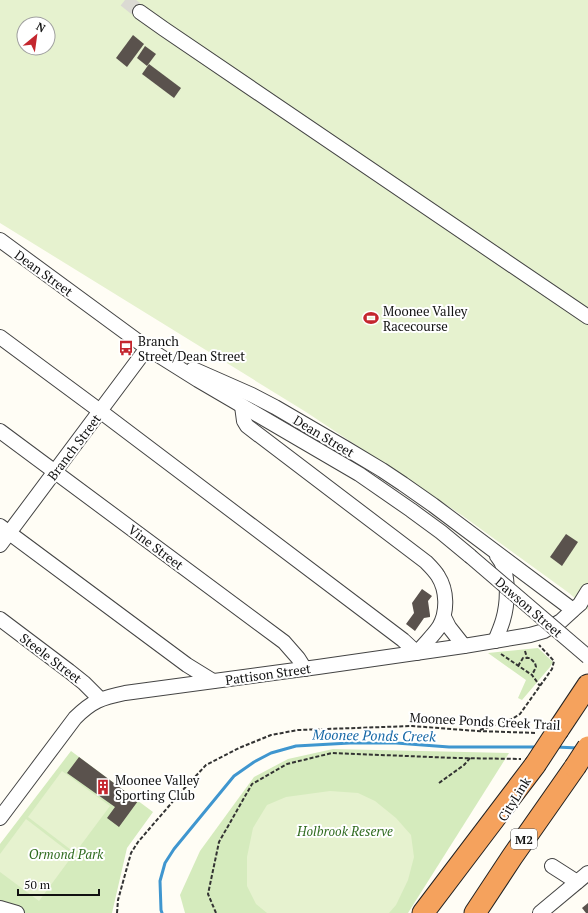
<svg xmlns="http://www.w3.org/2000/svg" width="588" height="913" font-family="'PT Serif',serif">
  <rect width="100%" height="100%" fill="#fffdf5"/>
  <g fill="#d5ebbd">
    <polygon points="538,648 553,662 550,667 522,700 518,698 526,680 488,653"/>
    <polygon points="333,749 509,753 408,913 185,913 180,895 200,851 254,777 288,759"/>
    <polygon points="71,751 153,812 127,848 112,913 0,913 0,844"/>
  </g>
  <g fill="#e6f2cf" fill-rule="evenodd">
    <path d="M 0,0 L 588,0 L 588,610 L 569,593 L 463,516 L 306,412 L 0,223 ZM 24,24 L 48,24 L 48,48 L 24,48 Z"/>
    <polygon points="62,771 110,806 75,853 28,817"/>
    <polygon points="330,791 358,793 375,801 396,818 411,835 414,857 408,880 396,905 389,913 267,913 256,904 247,886 247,857 253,828 267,805 286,797"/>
    <polygon points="26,819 73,855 39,901 0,872 0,854"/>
  </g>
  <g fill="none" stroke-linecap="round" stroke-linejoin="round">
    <g stroke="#3f96cf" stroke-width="3">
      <polyline points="556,747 578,748"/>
      <polyline points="162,913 161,910 160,881 165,863 174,849 234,776 254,762 271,753 296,746 350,743 396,743 449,747 538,747"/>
    </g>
  </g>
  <g fill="#5a524d">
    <polygon points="133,35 144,44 127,67 116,58"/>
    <polygon points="145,46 156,54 147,66 137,58"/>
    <polygon points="149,64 181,88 174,98 142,74"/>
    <polygon points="566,534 578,542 562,566 550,557"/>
    <polygon points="422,589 432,596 428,601 430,615 430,617 424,618 415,631 406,624 414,613 412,603"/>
    <polygon points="79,757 138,801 119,827 107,818 115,807 67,773"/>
    <polygon points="588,903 588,913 586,913 582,908"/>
  </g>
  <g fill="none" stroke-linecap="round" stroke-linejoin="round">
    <polyline stroke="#dbdad3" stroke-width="14" stroke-dasharray="14 7" stroke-linecap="butt" points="125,0 140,12"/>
    <g stroke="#444" stroke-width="16">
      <g id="minor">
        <polyline points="140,12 164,29 588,317"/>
        <polyline points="0,240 147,348 198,380 359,474 411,510 441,532 470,556"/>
        <path d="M 0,337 L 100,411 L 403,640 L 417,653 C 424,644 433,636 439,627 C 448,612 447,590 438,576 C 435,571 430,566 426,562 L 247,426 L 244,421 L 242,406"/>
        <polyline points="193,369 252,395 275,407 347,449 382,470 403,484 433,505 573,610"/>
        <polyline points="0,431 284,642 298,658 305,669"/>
        <polyline points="0,526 187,665 213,681"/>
        <polyline points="0,545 147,348"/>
        <polyline points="444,617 449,627 464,646"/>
        <polyline points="0,619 69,671 84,683 100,699"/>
        <path d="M 495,641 C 498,634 501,627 503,620 C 508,603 510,570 497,556"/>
        <path d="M 0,818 L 75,718 C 92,701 101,698 125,693 L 318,667 L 464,646 L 530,635 L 544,631 L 561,621 L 573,610 L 580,604 L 588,591"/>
        <polyline points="552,866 577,882"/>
        <polyline points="0,908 17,913"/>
        <polyline points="540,913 588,873"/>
      </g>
    </g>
    <g stroke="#222" stroke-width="23">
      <g id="highway">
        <polyline points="558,730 588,685"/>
        <polyline points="423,913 535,765"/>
        <polyline points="475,913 512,857 575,767"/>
      </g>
    </g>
    <g stroke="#333" stroke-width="2" stroke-dasharray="4 2" stroke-linecap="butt">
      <polyline points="525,651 527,658"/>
      <polyline points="501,654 532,675 540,686"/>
      <polyline points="518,666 523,658 530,658 535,663 536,667 532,675"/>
      <polyline points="480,730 512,719 520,714 552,669 554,661 539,645"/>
      <polyline points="439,783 464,765 470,758"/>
      <polyline points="117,913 118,900 131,853 138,842 181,792 206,765 239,748 271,735 298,730 412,726 477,731 537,733"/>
      <polyline points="216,913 208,894 219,842 252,784 287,764 332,753 456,758 521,759"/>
    </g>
    <use href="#minor" stroke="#fff" stroke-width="14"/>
    <use href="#highway" stroke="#f5a25d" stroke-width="21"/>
    <g stroke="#444" stroke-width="16" stroke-linecap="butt">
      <polyline id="minor-bridge" points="470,556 588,657"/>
    </g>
    <g stroke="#222" stroke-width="23" stroke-linecap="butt">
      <g id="highway-bridge">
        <polyline points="535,765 558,730"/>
        <polyline points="575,767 588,747"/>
      </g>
    </g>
    <use href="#minor-bridge" stroke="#fff" stroke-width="14"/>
    <use href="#highway-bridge" stroke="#f5a25d" stroke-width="21"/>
  </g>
  <defs>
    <g id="stadium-bare" transform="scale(1.2)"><path d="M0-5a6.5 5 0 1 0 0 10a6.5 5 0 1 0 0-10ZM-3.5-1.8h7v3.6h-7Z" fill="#c4262e" stroke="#fff" stroke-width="2.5" paint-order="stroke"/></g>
    <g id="bus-bare" transform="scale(1.2)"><path d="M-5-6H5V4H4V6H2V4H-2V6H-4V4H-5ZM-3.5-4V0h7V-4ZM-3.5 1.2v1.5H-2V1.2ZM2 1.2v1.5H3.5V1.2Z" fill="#c4262e" stroke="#fff" stroke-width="2.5" paint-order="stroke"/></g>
    <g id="building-bare" transform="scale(1.2)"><path d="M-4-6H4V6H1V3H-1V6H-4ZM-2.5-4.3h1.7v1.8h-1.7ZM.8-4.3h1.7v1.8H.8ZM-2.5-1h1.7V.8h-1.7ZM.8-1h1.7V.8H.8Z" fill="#c4262e" stroke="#fff" stroke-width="2.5" paint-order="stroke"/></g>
  </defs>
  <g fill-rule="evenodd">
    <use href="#stadium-bare" x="371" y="318"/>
    <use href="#bus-bare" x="126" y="348"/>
    <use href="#building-bare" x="103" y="787"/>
  </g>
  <g text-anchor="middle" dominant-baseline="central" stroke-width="4" stroke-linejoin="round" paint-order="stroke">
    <rect fill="#fff" stroke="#585858" stroke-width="1" x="511" y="829" width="26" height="20" rx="3"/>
    <g font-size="12" font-weight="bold" fill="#111">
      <text x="524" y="839">M2</text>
    </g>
    <g font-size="13" fill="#111" stroke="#fff">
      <text transform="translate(44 273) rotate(36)">Dean Street</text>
      <text transform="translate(324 436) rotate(31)">Dean Street</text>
      <text transform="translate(74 447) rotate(-53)">Branch Street</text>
      <text transform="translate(156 547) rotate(37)">Vine Street</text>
      <text transform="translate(529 607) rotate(41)">Dawson Street</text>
      <text transform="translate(51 658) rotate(37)">Steele Street</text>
      <text transform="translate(268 674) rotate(-8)">Pattison Street</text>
      <text transform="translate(485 721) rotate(3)">Moonee Ponds Creek Trail</text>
      <text transform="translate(514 799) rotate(-58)">CityLink</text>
    </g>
    <g font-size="13" fill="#111" stroke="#fff" text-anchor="start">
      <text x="383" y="311">Moonee Valley<tspan x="383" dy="15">Racecourse</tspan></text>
      <text x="138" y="341">Branch<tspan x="138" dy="15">Street/Dean Street</tspan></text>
      <text x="115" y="780">Moonee Valley<tspan x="115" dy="15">Sporting Club</tspan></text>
    </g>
    <g font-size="13" font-style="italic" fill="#2f6b1f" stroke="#fff">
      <text x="345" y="831">Holbrook Reserve</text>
      <text x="66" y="854">Ormond Park</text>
    </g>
    <g font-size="14" font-style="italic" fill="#1768a6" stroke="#fff">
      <text transform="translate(374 735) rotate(1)">Moonee Ponds Creek</text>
    </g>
  </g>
  <g transform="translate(36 36) rotate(29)"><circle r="19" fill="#ffffff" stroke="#a0a0a0"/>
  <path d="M0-3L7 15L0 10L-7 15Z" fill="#c4262e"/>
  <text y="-6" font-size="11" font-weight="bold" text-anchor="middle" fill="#111111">N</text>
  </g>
  <path d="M18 889v6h81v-6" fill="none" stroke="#111111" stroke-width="2"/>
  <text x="24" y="889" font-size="12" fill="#111111" stroke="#ffffff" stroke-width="3" paint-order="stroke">50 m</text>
</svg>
